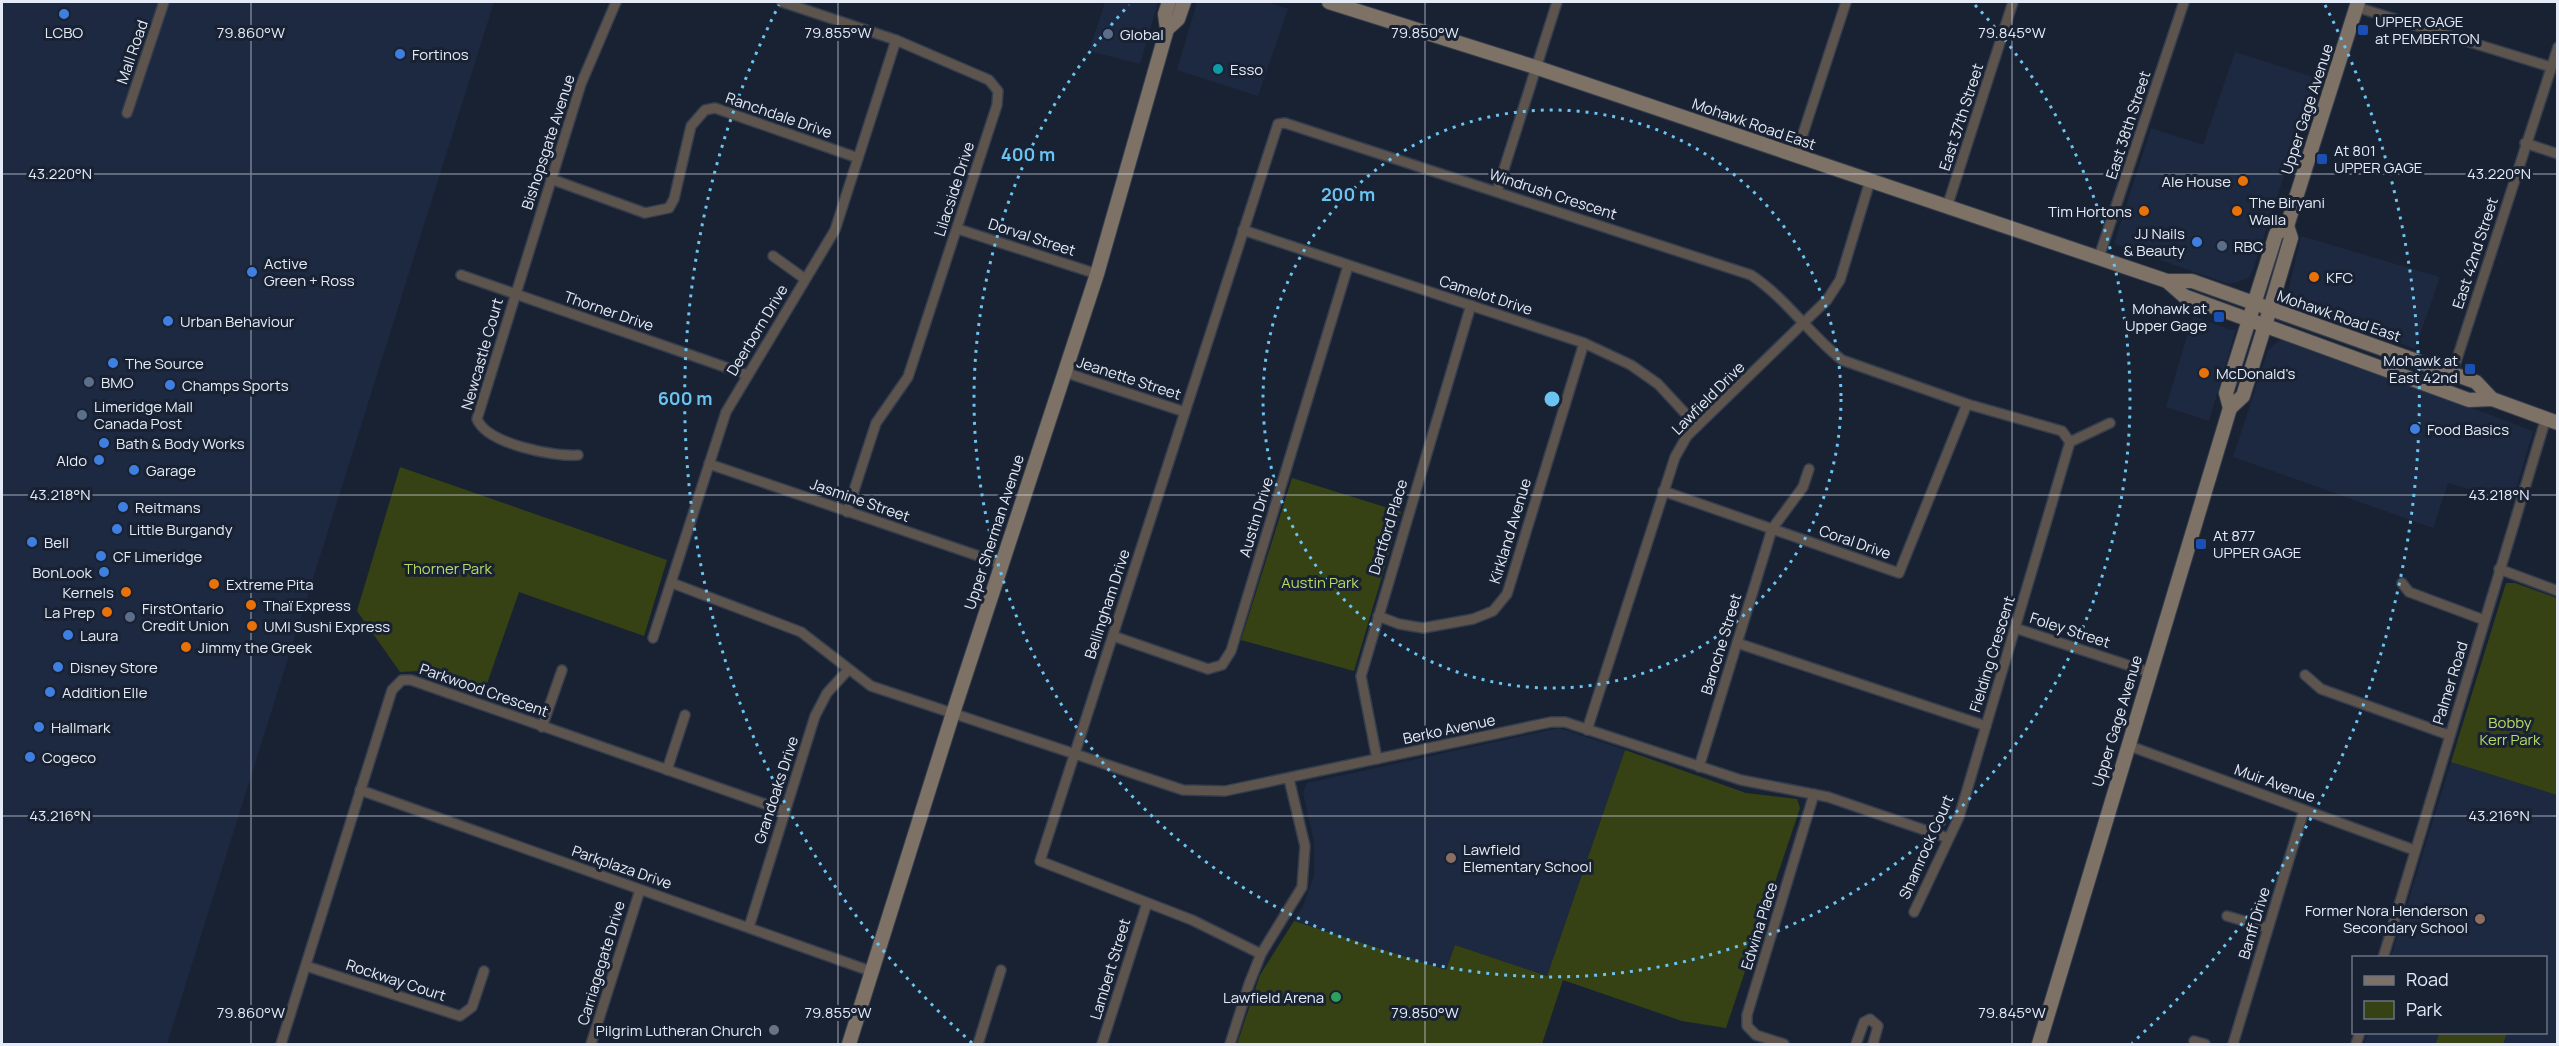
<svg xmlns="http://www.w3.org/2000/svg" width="2559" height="1046" font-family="Manrope,sans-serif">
  <rect width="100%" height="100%" fill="#192233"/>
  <g fill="#1d2940">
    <polygon points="2,2 494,2 167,1044 2,1044"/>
    <polygon points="1105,2 1158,2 1140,64 1089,51"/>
    <polygon points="1197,2 1268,2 1288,9 1258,96 1177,70"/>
    <polygon points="2235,52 2317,78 2253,269 2248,279 2229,284 2114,244 2151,128 2203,145"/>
    <polygon points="2301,236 2440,277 2415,349 2286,301"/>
    <polygon points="2193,316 2231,330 2236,329 2209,421 2166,407"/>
    <polygon points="2284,337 2533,431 2512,502 2448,483 2433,528 2233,457 2268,350"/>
    <polygon points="1559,728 1625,750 1547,976 1455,945 1446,970 1294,921 1303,906 1314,875 1314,842 1303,792 1307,783"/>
    <polygon points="2451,762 2557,795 2557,1044 2364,1044 2368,1033 2546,1032 2546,958 2391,957"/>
  </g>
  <g fill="#364214">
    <polygon points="400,467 667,560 644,636 519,592 483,695 418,671 400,672 357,611"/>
    <polygon points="1292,478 1401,512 1354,671 1241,640"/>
    <polygon points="2506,583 2515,583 2557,598 2557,795 2451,762"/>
    <polygon points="1625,750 1746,793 1797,799 1800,808 1726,1028 1682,1021 1563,980 1542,1044 1237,1044 1260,975 1294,921 1446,970 1455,945 1547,976"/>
    <polygon points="2439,1033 2439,1032 2507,1033 2503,1044 2436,1044"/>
  </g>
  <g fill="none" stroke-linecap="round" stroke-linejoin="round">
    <g stroke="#353e4e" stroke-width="12">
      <g id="minor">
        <polyline points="782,2 896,40 989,80 998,91 997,105 908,377 876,423 847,512"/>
        <polyline points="2356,7 2551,67"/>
        <polyline points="127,113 164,2"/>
        <polyline points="2525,143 2558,154"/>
        <polyline points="1796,155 1846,2"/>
        <polyline points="551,179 645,213 669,208 674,199 691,126 705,110 715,108 858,158"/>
        <polyline points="1497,191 1557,2"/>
        <polyline points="1947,207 2013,2"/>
        <polyline points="958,229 1097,274"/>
        <polyline points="1243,230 1584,343 1631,365 1658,384 1697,426"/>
        <polyline points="773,256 805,279"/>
        <polyline points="2099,257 2184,2"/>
        <polyline points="461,275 748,375"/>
        <polyline points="1064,372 1185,412"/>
        <polyline points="2426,384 2440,380 2452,374 2558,47"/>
        <path d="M 578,455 C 554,457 487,444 477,419 L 581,84 L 616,2"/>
        <polyline points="709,464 1002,564"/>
        <polyline points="1663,491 1899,573 1967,404"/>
        <polyline points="2499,569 2558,591"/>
        <polyline points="672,583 801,632 871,686 1183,790 1225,791 1551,722 1565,722 1741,780 1828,797 1948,838"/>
        <polyline points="2402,583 2409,592 2484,620"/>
        <polyline points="1378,616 1399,624 1423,628 1473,619 1493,611 1507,594 1584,343"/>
        <polyline points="2015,628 2149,672"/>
        <polyline points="1113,636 1208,669 1222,665 1231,651 1348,266"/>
        <polyline points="653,638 726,412 835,230 896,40"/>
        <polyline points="1737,643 1986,726"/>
        <polyline points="2305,675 2321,689 2449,735"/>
        <polyline points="542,727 562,670"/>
        <polyline points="1587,730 1675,457 1687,436 1827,300 1840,280 1870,181"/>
        <polyline points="2127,745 2414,850"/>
        <polyline points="1377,759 1361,676 1471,305"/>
        <polyline points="1699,767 1772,529 1803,487 1809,469"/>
        <polyline points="667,770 685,715"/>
        <polyline points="360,790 873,972"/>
        <polyline points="1914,912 1959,817 2070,442 2110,423"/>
        <polyline points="2227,916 2268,928"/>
        <polyline points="749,927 815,716 827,693 848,670"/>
        <path d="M 1261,954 L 1192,920 L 1040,861 L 1278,124 L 1285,123 L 1751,275 C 1786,298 1809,334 1842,360 L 1967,404 L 2062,431 L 2070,442"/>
        <polyline points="2383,958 2546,418"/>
        <polyline points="306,966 460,1016 472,1007 484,971"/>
        <polyline points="2194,1041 2205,1044"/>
        <polyline points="281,1044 392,690 402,680 411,680 785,811"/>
        <polyline points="591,1044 640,890"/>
        <polyline points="978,1044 1001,970"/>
        <polyline points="1102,1044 1147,903"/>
        <polyline points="1230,1044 1249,984 1261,954 1302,887 1305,846 1289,779"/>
        <polyline points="1784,1044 1756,1035 1747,1026 1747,1015 1814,794"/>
        <polyline points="1856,1044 1864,1022 1870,1019 1878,1026 1873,1044"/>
        <polyline points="2233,1044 2304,810"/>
        <polyline points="2356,1044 2360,1032"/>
      </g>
    </g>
    <g stroke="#353e4e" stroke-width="16">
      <g id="secondary">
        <polyline points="1329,2 1535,67 2167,281 2192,281 2476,382 2492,399"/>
        <polyline points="1167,29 1178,19 1184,2"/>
        <polyline points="2167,281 2184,296 2469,400 2492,399 2558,423"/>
        <polyline points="2230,408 2243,396 2270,309 2291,238 2287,226"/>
        <polyline points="849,1044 953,713 1097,274 1167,29 1165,14 1169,2"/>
        <polyline points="2039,1044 2230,408 2226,393 2276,234 2287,226 2358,2"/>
      </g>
    </g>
    <use href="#minor" stroke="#5d554d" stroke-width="9"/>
    <use href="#secondary" stroke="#7e7165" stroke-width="14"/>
  </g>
  <path fill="none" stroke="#e4ebf7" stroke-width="1.5" stroke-opacity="0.45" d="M 251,2 L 251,1044M 838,2 L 838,1044M 1425,2 L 1425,1044M 2012,2 L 2012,1044M 2,174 L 2558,174M 2,495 L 2558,495M 2,816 L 2558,816"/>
  <g fill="none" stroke="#6ac3f1" stroke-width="3" stroke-dasharray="3 6">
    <circle cx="1552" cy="399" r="289"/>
    <path d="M1975 5A578 578 0 1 1 1129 5"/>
    <path d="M972 1043A867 867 0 0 1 779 5M2325 5A867 867 0 0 1 2132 1043"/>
  </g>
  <g fill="#3f7fe0" stroke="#192233" stroke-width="2">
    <circle cx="64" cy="14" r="6"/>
    <circle cx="400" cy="54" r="6"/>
    <circle cx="2197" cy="242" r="6"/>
    <circle cx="252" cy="272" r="6"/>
    <circle cx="168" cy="321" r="6"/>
    <circle cx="113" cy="363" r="6"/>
    <circle cx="170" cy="385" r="6"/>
    <circle cx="2415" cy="429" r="6"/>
    <circle cx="104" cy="443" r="6"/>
    <circle cx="99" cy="460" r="6"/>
    <circle cx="134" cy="470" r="6"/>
    <circle cx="123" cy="507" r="6"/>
    <circle cx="117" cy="529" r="6"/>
    <circle cx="32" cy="542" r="6"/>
    <circle cx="101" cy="556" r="6"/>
    <circle cx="104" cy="572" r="6"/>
    <circle cx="68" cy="635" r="6"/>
    <circle cx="58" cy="667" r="6"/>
    <circle cx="50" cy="692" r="6"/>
    <circle cx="39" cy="727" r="6"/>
    <circle cx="30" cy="757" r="6"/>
  </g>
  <g fill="#1a4fb4" stroke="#192233" stroke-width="2">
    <rect x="2357" y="24" width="12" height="12" rx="3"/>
    <rect x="2316" y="153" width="12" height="12" rx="3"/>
    <rect x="2213" y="311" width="12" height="12" rx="3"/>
    <rect x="2464" y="363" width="12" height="12" rx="3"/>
    <rect x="2195" y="538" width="12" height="12" rx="3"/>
  </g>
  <g fill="#5c6f8a" stroke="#192233" stroke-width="2">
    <circle cx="1108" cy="34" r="6"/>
    <circle cx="2222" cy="246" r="6"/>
    <circle cx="89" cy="382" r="6"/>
    <circle cx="82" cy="415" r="6"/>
    <circle cx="130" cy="617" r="6"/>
  </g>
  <circle fill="#0f9aa8" stroke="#192233" stroke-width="2" cx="1218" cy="69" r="6"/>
  <g fill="#e8710a" stroke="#192233" stroke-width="2">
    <circle cx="2243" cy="181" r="6"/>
    <circle cx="2144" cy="211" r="6"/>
    <circle cx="2237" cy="211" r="6"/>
    <circle cx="2314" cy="277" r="6"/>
    <circle cx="2204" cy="373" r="6"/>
    <circle cx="214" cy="584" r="6"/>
    <circle cx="126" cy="592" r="6"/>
    <circle cx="251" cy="605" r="6"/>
    <circle cx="107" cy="612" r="6"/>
    <circle cx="252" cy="626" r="6"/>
    <circle cx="186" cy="647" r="6"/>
  </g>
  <g fill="#8d6e63" stroke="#192233" stroke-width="2">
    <circle cx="1451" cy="858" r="6"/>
    <circle cx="2480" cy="919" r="6"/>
  </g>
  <circle fill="#2e9e5b" stroke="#192233" stroke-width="2" cx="1336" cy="997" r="6"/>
  <circle fill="#6b7280" stroke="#192233" stroke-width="2" cx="774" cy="1030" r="6"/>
  <g text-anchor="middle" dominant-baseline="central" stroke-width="6" stroke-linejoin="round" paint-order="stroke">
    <g font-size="15" fill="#e4ebf7" stroke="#192233" text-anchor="start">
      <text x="2375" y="21">UPPER GAGE<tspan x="2375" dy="17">at PEMBERTON</tspan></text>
      <text x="64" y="32" text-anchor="middle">LCBO</text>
      <text x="1120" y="34">Global</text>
      <text x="412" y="54">Fortinos</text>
      <text x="1230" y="69">Esso</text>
      <text x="2334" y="150">At 801<tspan x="2334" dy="17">UPPER GAGE</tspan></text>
      <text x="2231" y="181" text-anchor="end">Ale House</text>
      <text x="2249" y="202">The Biryani<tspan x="2249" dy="17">Walla</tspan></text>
      <text x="2132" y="211" text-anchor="end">Tim Hortons</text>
      <text x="2185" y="233" text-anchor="end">JJ Nails<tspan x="2185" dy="17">&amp; Beauty</tspan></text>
      <text x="2234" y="246">RBC</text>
      <text x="264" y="263">Active<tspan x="264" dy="17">Green + Ross</tspan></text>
      <text x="2326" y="277">KFC</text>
      <text x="2207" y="308" text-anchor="end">Mohawk at<tspan x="2207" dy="17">Upper Gage</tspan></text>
      <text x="180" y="321">Urban Behaviour</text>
      <text x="2458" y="360" text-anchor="end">Mohawk at<tspan x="2458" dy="17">East 42nd</tspan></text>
      <text x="125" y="363">The Source</text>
      <text x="2216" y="373">McDonald's</text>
      <text x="101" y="382">BMO</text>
      <text x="182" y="385">Champs Sports</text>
      <text x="94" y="406">Limeridge Mall<tspan x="94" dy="17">Canada Post</tspan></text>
      <text x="2427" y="429">Food Basics</text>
      <text x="116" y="443">Bath &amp; Body Works</text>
      <text x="87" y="460" text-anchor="end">Aldo</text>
      <text x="146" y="470">Garage</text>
      <text x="135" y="507">Reitmans</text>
      <text x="129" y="529">Little Burgandy</text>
      <text x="2213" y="535">At 877<tspan x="2213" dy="17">UPPER GAGE</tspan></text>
      <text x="44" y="542">Bell</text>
      <text x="113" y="556">CF Limeridge</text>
      <text x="92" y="572" text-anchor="end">BonLook</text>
      <text x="226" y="584">Extreme Pita</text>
      <text x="114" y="592" text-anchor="end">Kernels</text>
      <text x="263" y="605">Thaï Express</text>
      <text x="142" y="608">FirstOntario<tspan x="142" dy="17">Credit Union</tspan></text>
      <text x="95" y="612" text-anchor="end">La Prep</text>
      <text x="264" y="626">UMI Sushi Express</text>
      <text x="80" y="635">Laura</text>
      <text x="198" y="647">Jimmy the Greek</text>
      <text x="70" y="667">Disney Store</text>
      <text x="62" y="692">Addition Elle</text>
      <text x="51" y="727">Hallmark</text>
      <text x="42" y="757">Cogeco</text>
      <text x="1463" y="849">Lawfield<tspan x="1463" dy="17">Elementary School</tspan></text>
      <text x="2468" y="910" text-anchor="end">Former Nora Henderson<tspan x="2468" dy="17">Secondary School</tspan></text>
      <text x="1324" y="997" text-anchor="end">Lawfield Arena</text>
      <text x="762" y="1030" text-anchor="end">Pilgrim Lutheran Church</text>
    </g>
    <g font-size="15" fill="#e4ebf7" stroke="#192233">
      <text transform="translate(132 52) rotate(-71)">Mall Road</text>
      <text transform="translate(2307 109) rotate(-72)">Upper Gage Avenue</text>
      <text transform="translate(779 115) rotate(19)">Ranchdale Drive</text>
      <text transform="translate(1961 117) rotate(-72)">East 37th Street</text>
      <text transform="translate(1754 124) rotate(19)">Mohawk Road East</text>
      <text transform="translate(2128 125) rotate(-72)">East 38th Street</text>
      <text transform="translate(548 142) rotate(-72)">Bishopsgate Avenue</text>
      <text transform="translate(954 189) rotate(-72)">Lilacside Drive</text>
      <text transform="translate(1553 194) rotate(18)">Windrush Crescent</text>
      <text transform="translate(1032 237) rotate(18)">Dorval Street</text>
      <text transform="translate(2475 253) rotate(-72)">East 42nd Street</text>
      <text transform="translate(1486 295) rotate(18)">Camelot Drive</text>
      <text transform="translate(609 311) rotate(19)">Thorner Drive</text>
      <text transform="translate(2339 316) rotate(19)">Mohawk Road East</text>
      <text transform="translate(757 330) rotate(-59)">Deerborn Drive</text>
      <text transform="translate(482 354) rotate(-74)">Newcastle Court</text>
      <text transform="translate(1129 378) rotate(18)">Jeanette Street</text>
      <text transform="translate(1708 398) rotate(-45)">Lawfield Drive</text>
      <text transform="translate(860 500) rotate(19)">Jasmine Street</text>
      <text transform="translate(1256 517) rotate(-73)">Austin Drive</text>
      <text transform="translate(1388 527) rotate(-73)">Dartford Place</text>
      <text transform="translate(1510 531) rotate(-73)">Kirkland Avenue</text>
      <text transform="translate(994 532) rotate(-72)">Upper Sherman Avenue</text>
      <text transform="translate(1855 542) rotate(19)">Coral Drive</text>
      <text transform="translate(1107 604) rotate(-72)">Bellingham Drive</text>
      <text transform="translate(2070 630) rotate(18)">Foley Street</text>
      <text transform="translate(1721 644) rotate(-73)">Baroche Street</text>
      <text transform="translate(1992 654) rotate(-73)">Fielding Crescent</text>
      <text transform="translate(2450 683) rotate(-73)">Palmer Road</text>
      <text transform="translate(484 690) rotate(19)">Parkwood Crescent</text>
      <text transform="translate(2117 721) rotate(-73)">Upper Gage Avenue</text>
      <text transform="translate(1449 729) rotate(-12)">Berko Avenue</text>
      <text transform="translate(2275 783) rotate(20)">Muir Avenue</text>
      <text transform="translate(776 790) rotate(-72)">Grandoaks Drive</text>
      <text transform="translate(1926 847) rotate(-66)">Shamrock Court</text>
      <text transform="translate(622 867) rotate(19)">Parkplaza Drive</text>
      <text transform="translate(2254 923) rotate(-73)">Banff Drive</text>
      <text transform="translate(1759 926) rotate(-73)">Edwina Place</text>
      <text transform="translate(601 963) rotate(-73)">Carriagegate Drive</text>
      <text transform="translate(1110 969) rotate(-73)">Lambert Street</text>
      <text transform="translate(396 980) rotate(18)">Rockway Court</text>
    </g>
    <g font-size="15" fill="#b9db61" stroke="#192233">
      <text x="448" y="568">Thorner Park</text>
      <text x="1320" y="582">Austin Park</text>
      <text x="2510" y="722">Bobby<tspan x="2510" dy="17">Kerr Park</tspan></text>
    </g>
  </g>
  <g font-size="15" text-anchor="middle" fill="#e4ebf7" stroke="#192233" stroke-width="6" stroke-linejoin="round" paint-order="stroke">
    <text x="251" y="38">79.860°W</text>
    <text x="838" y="38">79.855°W</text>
    <text x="1425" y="38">79.850°W</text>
    <text x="2012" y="38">79.845°W</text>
    <text x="60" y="179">43.220°N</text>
    <text x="2499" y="179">43.220°N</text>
    <text x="60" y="500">43.218°N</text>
    <text x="2499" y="500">43.218°N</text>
    <text x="60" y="821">43.216°N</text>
    <text x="2499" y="821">43.216°N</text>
    <text x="251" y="1018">79.860°W</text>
    <text x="838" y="1018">79.855°W</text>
    <text x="1425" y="1018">79.850°W</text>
    <text x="2012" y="1018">79.845°W</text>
  </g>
  <circle cx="1552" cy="399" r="9" fill="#6ac3f1" stroke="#192233" stroke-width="3"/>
  <g font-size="18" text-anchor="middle" font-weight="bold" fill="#6ac3f1" stroke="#192233" stroke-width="6" stroke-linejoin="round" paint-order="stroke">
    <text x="1028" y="161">400 m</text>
    <text x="1348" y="201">200 m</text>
    <text x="685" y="405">600 m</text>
  </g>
  <rect width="2559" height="1046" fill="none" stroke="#e4ebf7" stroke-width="6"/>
  <rect x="2352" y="956" width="195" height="78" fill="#192233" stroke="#6a7281" stroke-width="1.5"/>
  <rect x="2364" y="976" width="30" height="9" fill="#7e7165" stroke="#6a7281" stroke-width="1.5"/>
  <text x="2406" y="986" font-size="18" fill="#e4ebf7">Road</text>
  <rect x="2364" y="1001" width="30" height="18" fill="#364214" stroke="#6a7281" stroke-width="1.5"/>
  <text x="2406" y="1016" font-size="18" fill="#e4ebf7">Park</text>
</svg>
